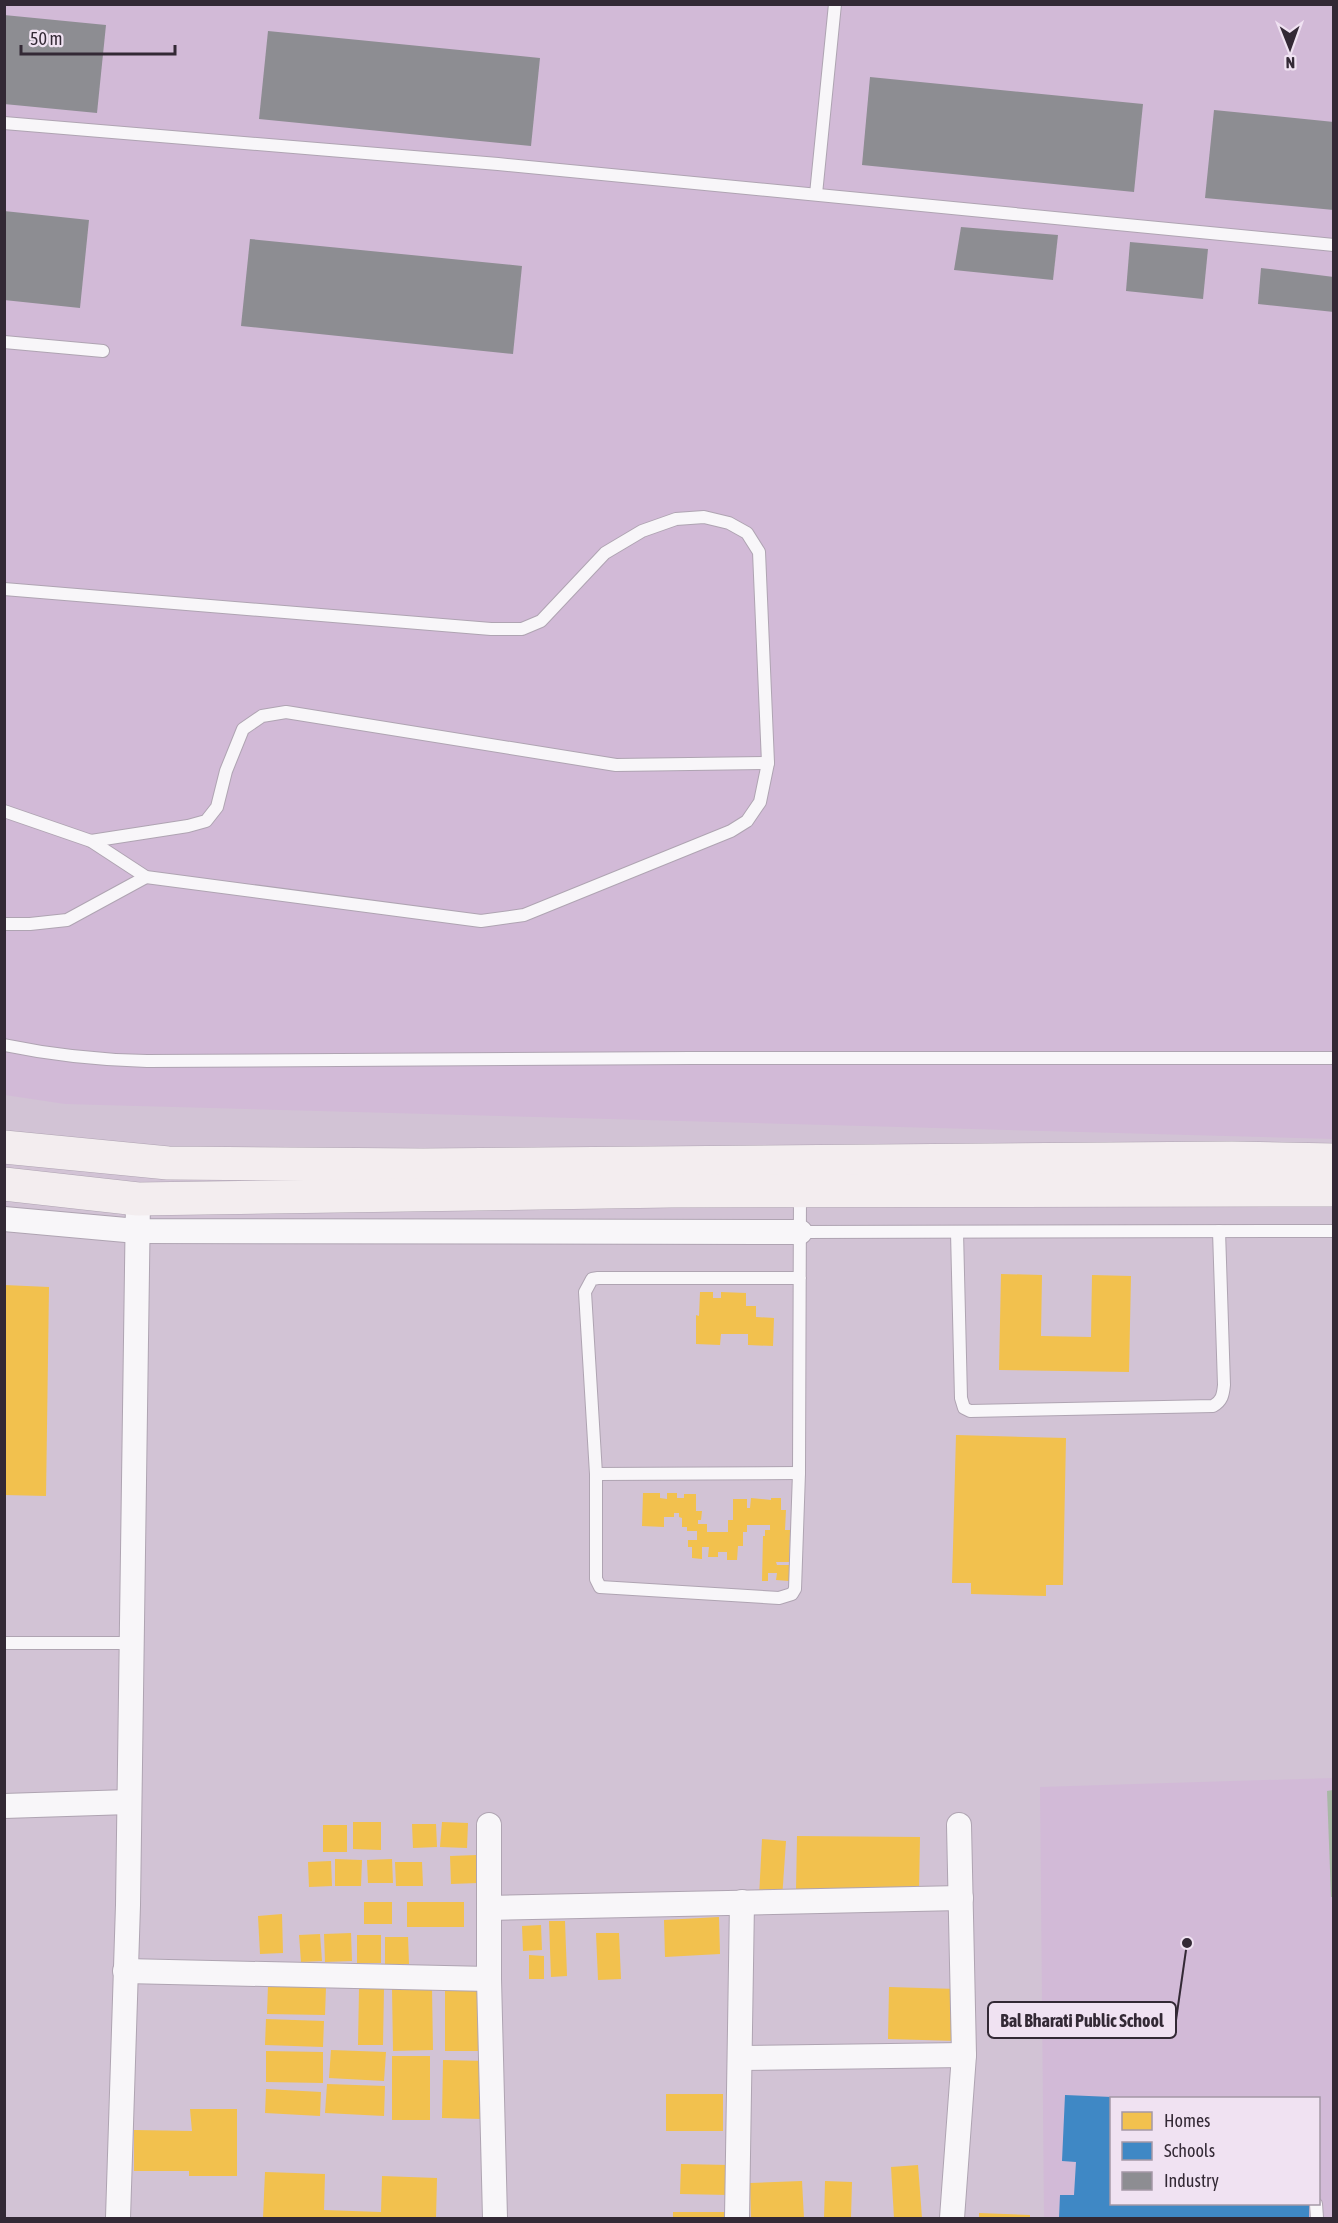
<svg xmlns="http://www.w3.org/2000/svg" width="1338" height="2223" font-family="'Asap Condensed',sans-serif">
  <rect width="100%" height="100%" fill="#d2c3d5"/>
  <g fill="#d2bad7" fill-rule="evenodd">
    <polygon points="4,5 1333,5 1333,1139 65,1104 5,1095"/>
    <path d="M 1333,1778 L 1333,2218 L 1044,2218 L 1040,1787 ZM 1112,2098 L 1318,2098 L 1318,2204 L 1112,2204 Z"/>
  </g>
  <polygon fill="#a8b8a5" points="1333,1790 1334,1897 1331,1897 1327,1791"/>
  <g fill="#f2c14e">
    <polygon points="1001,1274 1042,1275 1041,1336 1091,1337 1092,1275 1131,1276 1129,1372 999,1370"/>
    <polygon points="4,1285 49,1287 46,1496 4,1495"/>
    <polygon points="700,1292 713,1292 713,1298 721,1298 721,1292 746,1293 746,1306 756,1306 756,1317 774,1318 773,1346 748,1345 748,1334 721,1334 720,1345 696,1344 696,1315 699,1316"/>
    <polygon points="956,1435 1066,1438 1063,1585 1046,1585 1046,1596 971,1594 971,1583 952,1583"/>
    <polygon points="643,1493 660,1493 660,1498 667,1499 667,1493 677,1493 677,1498 684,1498 684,1494 696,1494 696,1511 702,1511 701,1520 698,1520 698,1524 707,1524 707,1532 728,1532 728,1520 733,1520 733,1499 747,1499 747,1508 750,1508 751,1498 771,1500 771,1498 781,1498 781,1510 786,1510 785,1530 790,1530 789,1562 776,1562 777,1565 789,1565 789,1581 776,1580 777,1573 768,1573 768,1581 762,1581 763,1536 765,1536 765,1530 770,1530 770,1525 747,1525 747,1532 743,1532 743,1546 738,1546 737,1560 727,1560 727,1552 718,1552 718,1557 708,1557 709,1547 702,1547 702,1559 692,1558 692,1547 688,1547 688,1540 697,1540 697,1531 687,1531 687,1527 682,1527 682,1518 679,1517 679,1513 674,1513 674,1517 664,1517 664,1527 642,1526"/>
    <polygon points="353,1822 381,1822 381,1850 353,1849"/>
    <polygon points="442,1822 468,1823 467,1848 440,1847"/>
    <polygon points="412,1824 436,1824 437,1847 413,1848"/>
    <rect x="323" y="1825" width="24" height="27"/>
    <polygon points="797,1836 920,1837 919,1891 796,1890"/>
    <polygon points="762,1839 786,1841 782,1899 759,1897"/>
    <polygon points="477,1855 478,1883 451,1884 450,1856"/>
    <polygon points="335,1859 362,1860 361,1886 335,1886"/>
    <polygon points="392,1859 393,1883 368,1883 367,1860"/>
    <polygon points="331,1861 332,1886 309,1887 308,1862"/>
    <polygon points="395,1862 422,1862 423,1886 396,1886"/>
    <rect x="364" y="1902" width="28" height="22"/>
    <rect x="407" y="1902" width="57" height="25"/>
    <polygon points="282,1914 283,1953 260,1954 258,1916"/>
    <polygon points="719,1917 720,1954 665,1957 664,1920"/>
    <polygon points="549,1921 565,1921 567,1976 551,1977"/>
    <polygon points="541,1925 542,1950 523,1951 522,1926"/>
    <polygon points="351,1933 352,1961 325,1962 324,1934"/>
    <polygon points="596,1933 619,1933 621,1979 598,1980"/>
    <polygon points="320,1934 322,1961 301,1962 299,1935"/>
    <rect x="357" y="1935" width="24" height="28"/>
    <polygon points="385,1937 408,1937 409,1964 385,1964"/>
    <polygon points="529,1955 544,1956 544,1979 529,1979"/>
    <polygon points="268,1985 326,1987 325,2015 267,2014"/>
    <rect x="445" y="1986" width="38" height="65"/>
    <polygon points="889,1987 958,1989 957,2041 888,2039"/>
    <polygon points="359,1989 384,1989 383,2045 358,2045"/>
    <polygon points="392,1989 432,1989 433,2050 393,2051"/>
    <polygon points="266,2019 324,2021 323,2047 265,2045"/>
    <polygon points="331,2050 386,2052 384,2081 329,2078"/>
    <polygon points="266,2051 323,2052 323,2083 266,2082"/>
    <rect x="392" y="2056" width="38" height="64"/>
    <polygon points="443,2060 484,2061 483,2119 442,2118"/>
    <polygon points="327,2084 385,2086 384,2116 325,2113"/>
    <polygon points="266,2089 321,2092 320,2116 265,2113"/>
    <rect x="666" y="2094" width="57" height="37"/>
    <polygon points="190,2109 237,2109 237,2176 189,2176 189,2171 134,2171 134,2130 192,2131"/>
    <polygon points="681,2164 729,2165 729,2195 680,2194"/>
    <polygon points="918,2165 922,2218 894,2218 891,2167"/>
    <polygon points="265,2172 325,2174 324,2210 381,2212 382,2176 437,2178 436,2218 263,2218"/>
    <polygon points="802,2181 804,2218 751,2218 750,2183"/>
    <polygon points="825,2181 852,2182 851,2218 824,2218"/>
    <rect x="673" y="2212" width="53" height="6"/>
    <polygon points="979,2213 1030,2215 1030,2218 979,2218"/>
  </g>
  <polygon fill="#3f88c5" points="1065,2095 1112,2097 1112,2204 1309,2204 1309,2218 1059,2218 1060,2195 1074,2195 1076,2162 1062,2161"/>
  <g fill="#8d8d92">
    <polygon points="4,15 106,25 97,113 4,104"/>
    <polygon points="268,31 540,58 531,146 259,119"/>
    <polygon points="870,77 1143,104 1134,192 862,165"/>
    <polygon points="1214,110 1334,122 1334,210 1205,198"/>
    <polygon points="4,211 89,220 80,308 4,300"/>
    <polygon points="961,227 1058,235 1053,280 954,270"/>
    <polygon points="250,239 522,266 513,354 241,326"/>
    <polygon points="1130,242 1208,249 1203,299 1126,291"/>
    <polygon points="1261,268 1334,277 1334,312 1258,304"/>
  </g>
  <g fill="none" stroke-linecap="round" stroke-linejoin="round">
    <g stroke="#afa4b2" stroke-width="14">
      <g id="service">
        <polyline points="4,123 498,164 1334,245"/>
        <polyline points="816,194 835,4"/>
        <polyline points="4,342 103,351"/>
        <polyline points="4,589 491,629 522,629 541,621 605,553 642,531 676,519 704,517 729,523 747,533 759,552 768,763 760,802 747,821 731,831 524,915 481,921 146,877 91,841 4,811"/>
        <polyline points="91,841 188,826 206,821 217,807 226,771 243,729 262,716 286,712 616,765 768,763"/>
        <polyline points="4,924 30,924 67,920 146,877"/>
        <path d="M 4,1045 C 52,1055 98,1060 147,1061 L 691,1058 L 1334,1058"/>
        <polyline points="800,1232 1334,1231"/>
        <path d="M 957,1232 L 961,1398 L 964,1408 L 970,1411 L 1213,1406 C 1222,1401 1223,1395 1224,1385 L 1219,1231"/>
        <polyline points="800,1278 598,1278 592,1279 585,1292 596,1474 596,1579 600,1587 779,1598 792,1594 795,1589 799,1473 800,1192"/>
        <polyline points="596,1474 799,1473"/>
        <polyline points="4,1643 131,1643"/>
        <polyline points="1316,2204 1317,2218"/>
      </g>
    </g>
    <g stroke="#afa4b2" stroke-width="26">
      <g id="minor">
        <polyline points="4,1219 137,1231 800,1232"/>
        <polyline points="4,1806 129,1802"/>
        <polyline points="489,1825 489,1979 495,2218"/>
        <polyline points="489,1908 961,1898"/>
        <polyline points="125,1971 489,1979"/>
        <polyline points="740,2058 964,2055"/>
        <polyline points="118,2218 128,1905 138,1199"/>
        <polyline points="737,2218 742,1902"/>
        <polyline points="952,2218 964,2055 959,1825"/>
      </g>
    </g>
    <g stroke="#afa4b2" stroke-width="34">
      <g id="secondary">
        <polyline points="4,1147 168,1163 423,1165 1232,1158 1334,1160"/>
        <polyline points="4,1184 138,1199 671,1191 1334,1190"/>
      </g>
    </g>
    <use href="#service" stroke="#f8f6f9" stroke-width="12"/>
    <use href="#minor" stroke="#f8f6f9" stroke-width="24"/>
    <use href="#secondary" stroke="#f3edef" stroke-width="33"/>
  </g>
  <path fill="none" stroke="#332935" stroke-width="2" d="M1187 1943L1176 2020"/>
  <circle fill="#332935" stroke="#f0e2f2" stroke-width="2" cx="1187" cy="1943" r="6"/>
  <rect fill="#f0e2f2" stroke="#332935" stroke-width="2" x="988" y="2002" width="188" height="36" rx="6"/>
  <g font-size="18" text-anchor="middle" font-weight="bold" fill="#332935">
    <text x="1082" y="2027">Bal Bharati Public School</text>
  </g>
  <rect width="1338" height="2223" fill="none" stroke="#332935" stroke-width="12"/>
  <rect x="1110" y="2097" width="210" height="108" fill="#f0e2f2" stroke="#a498a6" stroke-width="1.5"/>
  <rect x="1122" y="2112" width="30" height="18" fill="#f2c14e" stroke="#a498a6" stroke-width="1.5"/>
  <text x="1164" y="2127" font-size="18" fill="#332935">Homes</text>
  <rect x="1122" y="2142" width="30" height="18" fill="#3f88c5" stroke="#a498a6" stroke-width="1.5"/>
  <text x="1164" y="2157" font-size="18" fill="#332935">Schools</text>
  <rect x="1122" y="2172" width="30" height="18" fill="#8d8d92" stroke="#a498a6" stroke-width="1.5"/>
  <text x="1164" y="2187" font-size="18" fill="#332935">Industry</text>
  <g transform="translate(1290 48) rotate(179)" stroke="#f0e2f2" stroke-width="4.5" paint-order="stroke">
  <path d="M0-4.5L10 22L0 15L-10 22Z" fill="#332935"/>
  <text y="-9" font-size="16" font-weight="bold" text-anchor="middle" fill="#332935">N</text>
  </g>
  <path d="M21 45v9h154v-9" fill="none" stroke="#332935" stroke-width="3"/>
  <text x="30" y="45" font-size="18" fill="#332935" stroke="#f0e2f2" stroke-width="4.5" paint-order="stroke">50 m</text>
</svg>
